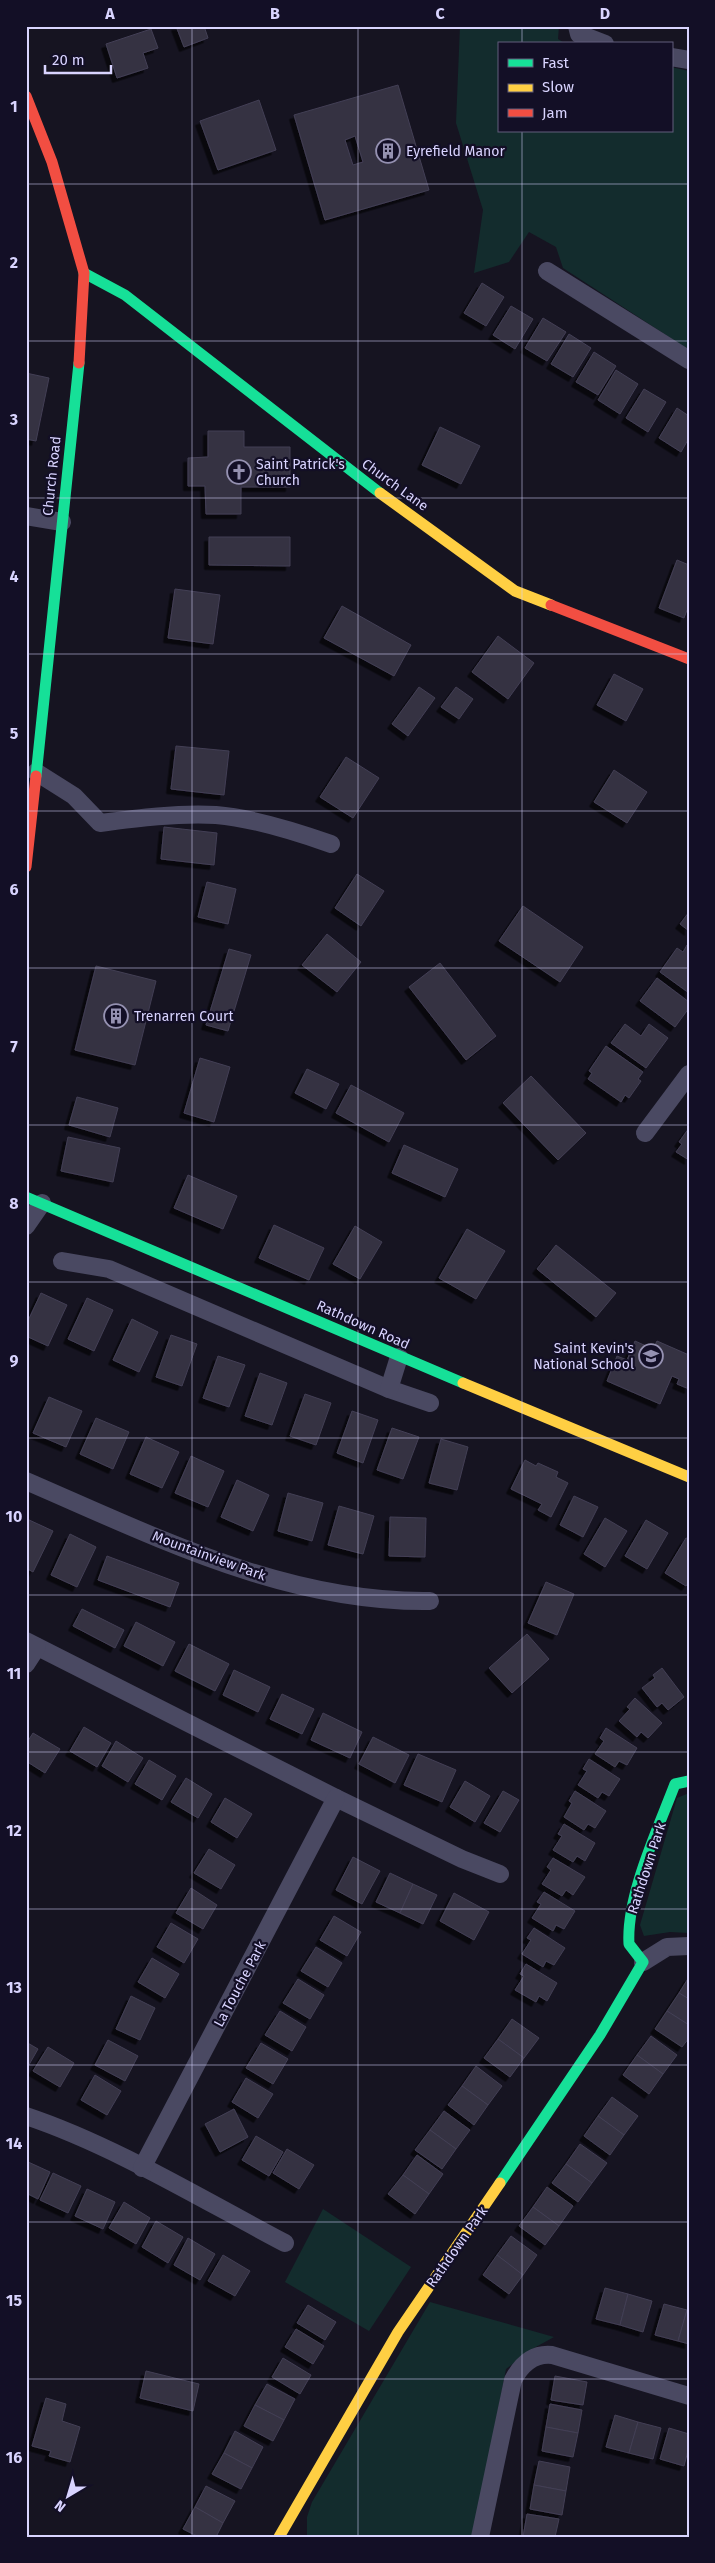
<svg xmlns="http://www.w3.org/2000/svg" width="715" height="2563" font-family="'Fira Sans',sans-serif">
  <defs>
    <filter id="shadow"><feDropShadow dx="-4.5" dy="4.5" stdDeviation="0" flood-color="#0009"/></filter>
  </defs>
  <rect width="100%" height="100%" fill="#161421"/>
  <g fill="#132c2d">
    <polygon points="460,26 559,26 558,39 566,44 499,44 499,131 671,131 671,67 689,71 689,350 563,268 556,247 529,232 509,262 474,273 483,210 456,123"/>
    <polygon points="689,1793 689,1933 670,1932 644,1936 640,1925 677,1798"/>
    <polygon points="323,2209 411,2267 369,2331 285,2282"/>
    <polygon points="430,2302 554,2337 534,2348 506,2369 473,2537 307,2537 307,2517 312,2502"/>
  </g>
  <g fill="#343243" stroke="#433f54" fill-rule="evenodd" filter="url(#shadow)">
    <polygon points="176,26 204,26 208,38 184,47"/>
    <polygon points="151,29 158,48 143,53 148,68 117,78 106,44"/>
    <path d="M 398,85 L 429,190 L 325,220 L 294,115 ZM 355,136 L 363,162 L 353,165 L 345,140 Z"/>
    <polygon points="259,100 276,150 218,170 200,121"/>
    <polygon points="482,283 504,297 486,326 464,313"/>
    <polygon points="511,306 533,319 515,349 493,335"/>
    <polygon points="543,318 566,332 547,361 525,348"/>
    <polygon points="569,334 591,348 573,377 551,364"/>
    <polygon points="594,352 616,366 598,395 576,382"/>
    <polygon points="616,370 638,384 620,414 598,400"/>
    <polygon points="26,373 49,378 36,441 26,439"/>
    <polygon points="644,389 666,402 648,432 626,418"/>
    <polygon points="677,408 689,416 689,438 681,452 659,438"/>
    <polygon points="440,427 480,446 461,484 422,465"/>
    <polygon points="208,431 244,431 244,447 290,447 290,487 241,487 241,514 206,514 205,486 188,486 188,458 208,457"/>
    <polygon points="209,537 290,537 290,566 209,565"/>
    <polygon points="677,560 689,565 689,611 687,610 684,618 659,608"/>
    <polygon points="175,589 220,595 213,644 168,638"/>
    <polygon points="342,606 411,645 394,676 324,638"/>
    <polygon points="498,636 534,663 508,699 472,672"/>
    <polygon points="614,674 643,689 626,721 597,705"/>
    <polygon points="419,687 435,698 408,736 392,724"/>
    <polygon points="456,687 473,699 459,719 441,707"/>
    <polygon points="176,746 229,751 224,795 171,789"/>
    <polygon points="346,757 379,778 353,818 320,797"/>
    <polygon points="614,770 647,792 627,823 594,802"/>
    <polygon points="164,827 217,833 214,865 161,859"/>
    <polygon points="357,874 384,891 361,926 335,908"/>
    <polygon points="207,882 236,889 228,924 198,917"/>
    <polygon points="523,906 583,947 560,982 499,941"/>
    <polygon points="689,912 689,931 680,924"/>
    <polygon points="327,934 361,962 337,992 302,965"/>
    <polygon points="687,945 689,946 689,993 660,972 677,948 683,952"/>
    <polygon points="229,949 251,955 228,1031 206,1025"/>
    <polygon points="440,963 496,1036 466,1060 409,987"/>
    <polygon points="96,966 156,981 135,1065 75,1050"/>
    <polygon points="657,978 689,1002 689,1008 675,1027 640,1001"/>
    <polygon points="625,1024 641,1036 649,1024 668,1038 646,1068 611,1043"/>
    <polygon points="606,1046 643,1072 638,1079 641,1081 629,1098 625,1095 621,1102 588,1079 592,1073 589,1071"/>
    <polygon points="200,1058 230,1067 214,1122 184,1113"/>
    <polygon points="307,1069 339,1084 326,1109 295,1093"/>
    <polygon points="531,1076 586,1133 558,1160 503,1103"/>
    <polygon points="351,1085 404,1113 389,1142 336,1113"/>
    <polygon points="77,1097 118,1108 110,1137 69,1125"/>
    <polygon points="689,1128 689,1160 676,1152 682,1144 679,1142"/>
    <polygon points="68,1137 120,1148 113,1182 61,1171"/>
    <polygon points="404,1145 458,1169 445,1197 392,1173"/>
    <polygon points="188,1175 237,1196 223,1229 174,1208"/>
    <polygon points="274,1225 324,1248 309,1280 259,1258"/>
    <polygon points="355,1226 382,1242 360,1279 333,1264"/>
    <polygon points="467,1229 505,1251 476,1299 439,1278"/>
    <polygon points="556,1245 616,1293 596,1317 537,1269"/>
    <polygon points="41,1293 67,1305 48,1346 26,1336 26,1325"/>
    <polygon points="87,1298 113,1310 94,1351 68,1339"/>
    <polygon points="132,1319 158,1332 139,1372 113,1360"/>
    <polygon points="171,1335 197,1344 182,1386 156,1377"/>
    <polygon points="635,1341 653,1349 657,1341 689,1355 689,1389 677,1384 679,1379 672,1376 660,1404 607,1381 617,1356 627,1360"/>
    <polygon points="218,1356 245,1365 229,1407 203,1398"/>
    <polygon points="260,1373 287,1383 272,1425 245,1416"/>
    <polygon points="305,1394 331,1403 316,1445 290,1436"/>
    <polygon points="49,1397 82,1411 66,1447 33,1433"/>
    <polygon points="352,1411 378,1420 363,1463 337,1453"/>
    <polygon points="96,1418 129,1432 113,1469 80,1454"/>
    <polygon points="392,1428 419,1437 403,1479 377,1470"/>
    <polygon points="146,1437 179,1452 162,1488 130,1474"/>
    <polygon points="441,1439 468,1447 457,1490 429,1483"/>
    <polygon points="191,1456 224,1471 208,1507 175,1493"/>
    <polygon points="525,1460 536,1466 538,1463 558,1472 556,1477 568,1483 551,1517 538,1510 542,1504 511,1489"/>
    <polygon points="237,1480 269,1495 253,1531 221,1517"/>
    <polygon points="288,1493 323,1503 312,1541 278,1531"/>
    <polygon points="574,1496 598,1507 583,1537 560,1525"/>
    <polygon points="339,1506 374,1516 363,1554 328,1545"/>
    <polygon points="390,1517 426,1518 425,1557 389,1556"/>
    <polygon points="605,1518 627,1531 605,1567 584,1554"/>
    <polygon points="27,1519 53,1531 33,1572 26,1568"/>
    <polygon points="646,1520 668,1533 647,1569 625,1556"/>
    <polygon points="70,1534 96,1547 77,1587 51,1575"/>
    <polygon points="686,1538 689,1539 689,1582 686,1586 665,1573"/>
    <polygon points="107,1556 179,1583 170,1607 98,1580"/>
    <polygon points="546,1582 574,1594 557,1635 528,1623"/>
    <polygon points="82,1609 124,1630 115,1648 73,1626"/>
    <polygon points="136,1622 175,1642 163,1666 124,1646"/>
    <polygon points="527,1634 549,1659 512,1693 489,1668"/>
    <polygon points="189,1644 229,1664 215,1691 175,1671"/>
    <polygon points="662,1668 684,1697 668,1710 662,1703 657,1707 642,1688 655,1678 653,1675"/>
    <polygon points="234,1670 270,1687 258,1712 223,1695"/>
    <polygon points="282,1694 314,1709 302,1734 270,1719"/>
    <polygon points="635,1698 662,1723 648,1738 641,1732 637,1737 619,1721 630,1709 627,1707"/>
    <polygon points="323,1713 362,1732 350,1758 311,1740"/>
    <polygon points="84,1727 111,1743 97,1767 70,1751"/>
    <polygon points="606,1728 637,1748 627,1765 619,1761 615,1767 595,1754 604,1741 600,1738"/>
    <polygon points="33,1733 60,1749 45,1773 26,1761 26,1744"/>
    <polygon points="373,1737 409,1755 395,1783 359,1764"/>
    <polygon points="116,1741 143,1758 128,1782 102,1766"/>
    <polygon points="418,1754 456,1770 442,1802 404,1785"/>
    <polygon points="589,1759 620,1779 609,1796 602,1792 598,1798 578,1785 587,1771 583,1769"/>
    <polygon points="149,1760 176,1776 162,1800 135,1784"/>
    <polygon points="186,1778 212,1794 198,1818 171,1802"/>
    <polygon points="465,1781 490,1796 475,1822 450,1807"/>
    <polygon points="503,1791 519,1800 500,1832 484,1823"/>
    <polygon points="575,1791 606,1811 595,1828 588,1824 584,1830 564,1817 572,1803 569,1801"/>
    <polygon points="225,1798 252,1814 237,1838 211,1822"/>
    <polygon points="564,1824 595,1843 585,1861 577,1856 573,1862 553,1850 562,1836 558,1834"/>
    <polygon points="209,1849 235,1865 221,1889 194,1873"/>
    <polygon points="353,1857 380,1871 362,1904 336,1890"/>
    <polygon points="553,1858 585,1877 573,1895 566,1890 562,1896 542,1884 551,1870 547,1867"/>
    <polygon points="390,1873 413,1884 400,1913 376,1902"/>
    <polygon points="413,1884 437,1895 423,1924 400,1913"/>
    <polygon points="191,1888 217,1905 203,1929 176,1913"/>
    <polygon points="544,1892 575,1911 564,1929 556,1925 553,1931 532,1918 541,1904 537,1902"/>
    <polygon points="454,1893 489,1912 474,1940 440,1921"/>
    <polygon points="334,1916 361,1932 347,1956 320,1940"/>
    <polygon points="171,1923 198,1939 184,1963 157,1947"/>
    <polygon points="534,1928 565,1948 554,1965 546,1961 543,1967 522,1954 531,1940 527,1938"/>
    <polygon points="316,1947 342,1963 328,1987 301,1971"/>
    <polygon points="152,1958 179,1974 165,1998 138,1982"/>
    <polygon points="526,1964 557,1983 547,2001 539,1996 536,2002 515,1990 524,1976 520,1974"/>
    <polygon points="689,1977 689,1999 679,1993"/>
    <polygon points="298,1979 324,1995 310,2019 283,2003"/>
    <polygon points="679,1993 689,1999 689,2025 667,2011"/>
    <polygon points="131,1996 155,2008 140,2040 116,2029"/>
    <polygon points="280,2011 306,2027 292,2051 265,2035"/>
    <polygon points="667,2011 689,2025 689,2038 682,2047 655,2029"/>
    <polygon points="512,2019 539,2038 524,2058 498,2039"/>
    <polygon points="651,2036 677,2055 663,2074 637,2055"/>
    <polygon points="498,2039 524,2058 510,2077 484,2058"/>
    <polygon points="108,2040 138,2056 125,2081 95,2065"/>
    <polygon points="26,2042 38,2049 26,2070"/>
    <polygon points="261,2043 288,2059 273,2084 246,2068"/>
    <polygon points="48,2047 74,2063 60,2087 33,2071"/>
    <polygon points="637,2055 663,2074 649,2094 623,2075"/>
    <polygon points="476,2066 502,2086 488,2105 462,2086"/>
    <polygon points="95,2075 121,2091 107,2115 81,2100"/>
    <polygon points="246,2078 273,2094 258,2118 232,2102"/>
    <polygon points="462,2086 488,2105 474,2125 448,2105"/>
    <polygon points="612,2097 638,2116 624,2135 598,2116"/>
    <polygon points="234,2109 248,2137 220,2152 205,2124"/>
    <polygon points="444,2111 470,2130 456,2149 430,2130"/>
    <polygon points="598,2116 624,2135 610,2155 584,2136"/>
    <polygon points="430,2130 456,2149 442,2169 415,2150"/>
    <polygon points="256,2136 283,2152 269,2176 242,2160"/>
    <polygon points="580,2144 607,2163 592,2183 566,2164"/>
    <polygon points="287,2149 314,2165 299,2189 273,2173"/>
    <polygon points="417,2155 443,2174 429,2194 403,2175"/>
    <polygon points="26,2161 50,2172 38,2199 26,2193"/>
    <polygon points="566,2164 592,2183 578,2202 552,2183"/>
    <polygon points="53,2173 81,2186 68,2213 40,2200"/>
    <polygon points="403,2175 429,2194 415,2214 388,2194"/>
    <polygon points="547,2187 573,2206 559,2226 533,2207"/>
    <polygon points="87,2189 115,2202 103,2229 75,2216"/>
    <polygon points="124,2202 150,2218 136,2244 109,2228"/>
    <polygon points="533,2207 559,2226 545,2245 519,2226"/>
    <polygon points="156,2221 183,2237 168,2263 142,2247"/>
    <polygon points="511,2236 537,2255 523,2275 497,2255"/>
    <polygon points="188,2238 215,2254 200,2280 174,2265"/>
    <polygon points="223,2255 250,2271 235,2296 208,2281"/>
    <polygon points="497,2255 523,2275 509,2294 483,2275"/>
    <polygon points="605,2288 628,2294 620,2325 596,2319"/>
    <polygon points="628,2294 652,2301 643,2332 620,2325"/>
    <polygon points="664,2304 687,2310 678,2341 655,2335"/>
    <polygon points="308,2305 336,2322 325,2340 297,2323"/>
    <polygon points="687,2310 689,2311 689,2344 678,2341"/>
    <polygon points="296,2329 324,2346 313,2364 285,2347"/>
    <polygon points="283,2358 311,2375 300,2394 272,2377"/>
    <polygon points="146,2371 199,2384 193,2411 140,2398"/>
    <polygon points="555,2376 587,2382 583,2405 551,2400"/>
    <polygon points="267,2384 295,2399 284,2420 255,2405"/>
    <polygon points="46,2398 66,2404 62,2421 80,2427 70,2462 49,2456 51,2451 32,2446"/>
    <polygon points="550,2404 582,2410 578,2433 546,2427"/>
    <polygon points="255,2405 284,2420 273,2441 244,2426"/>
    <polygon points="615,2415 638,2422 629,2453 606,2447"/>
    <polygon points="638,2422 661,2428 653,2459 629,2453"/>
    <polygon points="546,2427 578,2433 573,2457 542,2451"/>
    <polygon points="669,2428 689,2434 689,2447 684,2466 660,2459"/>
    <polygon points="235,2431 263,2447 252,2468 224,2453"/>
    <polygon points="224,2453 252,2468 241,2489 212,2474"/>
    <polygon points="539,2461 570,2467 566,2491 534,2485"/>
    <polygon points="534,2485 566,2491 562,2515 530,2509"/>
    <polygon points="206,2486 235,2501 223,2523 195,2507"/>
    <polygon points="195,2507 223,2523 216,2537 199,2537 183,2529"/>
    <polygon points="527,2514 559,2519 555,2537 523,2537"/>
  </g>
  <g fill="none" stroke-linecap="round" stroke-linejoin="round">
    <g stroke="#4a4962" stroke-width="18">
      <polyline points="577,26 579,34 605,44"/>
      <polyline points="671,57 689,60"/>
      <polyline points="547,271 689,360"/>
      <polyline points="26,516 62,522"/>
      <path d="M 36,772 L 74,796 L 100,823 C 138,818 177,813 216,815 C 252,818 297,832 331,844"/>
      <polyline points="645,1133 689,1074"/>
      <polyline points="26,1226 42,1203"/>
      <polyline points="62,1261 109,1269 389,1389 430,1403"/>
      <polyline points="389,1389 399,1357"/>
      <path d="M 26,1481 C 156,1537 286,1603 430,1601"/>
      <polyline points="26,1641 336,1798 462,1859 500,1874"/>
      <polyline points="26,1664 37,1647"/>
      <polyline points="643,1962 667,1947 689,1946"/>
      <path d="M 26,2116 C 113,2145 203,2200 285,2243"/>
      <polyline points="142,2168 336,1798"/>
      <path d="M 480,2537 L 513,2380 C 521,2365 533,2353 552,2355 L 689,2396"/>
    </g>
    <g stroke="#16e098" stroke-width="11">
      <polyline points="84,273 125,295 380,493"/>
      <polyline points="36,776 79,363"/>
      <polyline points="26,1197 463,1383"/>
      <path d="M 500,2183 L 600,2035 L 643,1962 L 629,1944 C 626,1896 658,1829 675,1784 L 689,1781"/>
    </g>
    <g stroke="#ffcf43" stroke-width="11">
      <polyline points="380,493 515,591 551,605"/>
      <polyline points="463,1383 689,1477"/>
      <polyline points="279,2537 398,2332 500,2183"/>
    </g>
    <g stroke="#f24e42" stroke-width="11">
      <polyline points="26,96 52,162 84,273 79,363"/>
      <polyline points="551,605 689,659"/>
      <polyline points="26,867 36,776"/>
    </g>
  </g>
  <path fill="none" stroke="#d9d4ff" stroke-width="1" stroke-opacity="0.55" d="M 192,26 L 192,2537M 358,26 L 358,2537M 522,26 L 522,44M 522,131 L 522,2537M 26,184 L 689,184M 26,341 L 689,341M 26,498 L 689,498M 26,654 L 689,654M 26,811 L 689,811M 26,968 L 689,968M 26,1125 L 689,1125M 26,1282 L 689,1282M 26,1438 L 689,1438M 26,1595 L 689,1595M 26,1752 L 689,1752M 26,1909 L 689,1909M 26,2065 L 689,2065M 26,2222 L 689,2222M 26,2379 L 689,2379"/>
  <defs>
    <g id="building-ring" transform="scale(1.25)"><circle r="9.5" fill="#130f26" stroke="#9591b1" stroke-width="1.5"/><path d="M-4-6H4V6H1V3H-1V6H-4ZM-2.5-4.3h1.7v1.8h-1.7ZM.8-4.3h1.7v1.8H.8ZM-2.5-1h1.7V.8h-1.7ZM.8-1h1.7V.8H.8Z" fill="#9591b1"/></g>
    <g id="church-ring" transform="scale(1.25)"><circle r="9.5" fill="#130f26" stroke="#9591b1" stroke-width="1.5"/><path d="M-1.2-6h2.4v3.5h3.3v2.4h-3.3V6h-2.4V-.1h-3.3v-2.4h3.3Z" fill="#9591b1"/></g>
    <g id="school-ring" transform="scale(1.25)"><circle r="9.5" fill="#130f26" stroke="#9591b1" stroke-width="1.5"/><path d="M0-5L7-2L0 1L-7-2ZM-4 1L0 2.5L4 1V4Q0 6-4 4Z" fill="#9591b1"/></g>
  </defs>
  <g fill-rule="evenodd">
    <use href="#building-ring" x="388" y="151"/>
    <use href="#church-ring" x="239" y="472"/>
    <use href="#building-ring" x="116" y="1016"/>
    <use href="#school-ring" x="651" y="1356"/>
  </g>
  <g text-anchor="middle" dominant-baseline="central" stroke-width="4.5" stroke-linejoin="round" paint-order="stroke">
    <g font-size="14" fill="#d9d4ff" stroke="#130f26" text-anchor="start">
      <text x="406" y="151">Eyrefield Manor</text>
      <text x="256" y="464">Saint Patrick's<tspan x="256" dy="16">Church</tspan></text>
      <text x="134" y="1016">Trenarren Court</text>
      <text x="634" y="1348" text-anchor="end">Saint Kevin's<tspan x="634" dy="16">National School</tspan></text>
    </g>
    <g font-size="14" fill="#d9d4ff" stroke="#130f26">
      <text transform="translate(52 476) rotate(-84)">Church Road</text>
      <text transform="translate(395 485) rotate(36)">Church Lane</text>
      <text transform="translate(363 1325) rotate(24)">Rathdown Road</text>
      <text transform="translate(209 1556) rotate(20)">Mountainview Park</text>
      <text transform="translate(647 1868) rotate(-72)">Rathdown Park</text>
      <text transform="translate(240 1984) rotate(-62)">La Touche Park</text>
      <text transform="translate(457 2247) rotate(-55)">Rathdown Park</text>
    </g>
  </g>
  <rect width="715" height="2563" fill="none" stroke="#130f26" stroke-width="55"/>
  <rect x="498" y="42" width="175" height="90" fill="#130f26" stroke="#625e7d"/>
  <rect x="508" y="59" width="25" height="8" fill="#16e098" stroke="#625e7d"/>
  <text x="542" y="68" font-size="15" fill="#d9d4ff">Fast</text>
  <rect x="508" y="84" width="25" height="8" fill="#ffcf43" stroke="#625e7d"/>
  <text x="542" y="92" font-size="15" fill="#d9d4ff">Slow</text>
  <rect x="508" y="109" width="25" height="8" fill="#f24e42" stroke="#625e7d"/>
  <text x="542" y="118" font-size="15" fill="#d9d4ff">Jam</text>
  <g transform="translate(68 2496) rotate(218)" stroke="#130f26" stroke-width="4" paint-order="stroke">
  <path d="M0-4L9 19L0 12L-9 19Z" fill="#d9d4ff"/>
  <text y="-8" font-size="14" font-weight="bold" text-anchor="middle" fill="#d9d4ff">N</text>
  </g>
  <path d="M45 65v8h66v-8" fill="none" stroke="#d9d4ff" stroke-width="2.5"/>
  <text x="52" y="65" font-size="15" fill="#d9d4ff" stroke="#130f26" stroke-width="4" paint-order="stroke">20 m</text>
  <rect x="28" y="28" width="660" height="2508" fill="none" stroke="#d9d4ff" stroke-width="2"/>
  <g font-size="16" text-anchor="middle" font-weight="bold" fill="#d9d4ff">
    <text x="110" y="19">A</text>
    <text x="275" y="19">B</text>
    <text x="440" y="19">C</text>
    <text x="605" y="19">D</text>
    <text x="14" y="112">1</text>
    <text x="14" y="268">2</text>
    <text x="14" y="425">3</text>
    <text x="14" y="582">4</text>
    <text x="14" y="739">5</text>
    <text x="14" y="895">6</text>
    <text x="14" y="1052">7</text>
    <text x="14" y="1209">8</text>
    <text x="14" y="1366">9</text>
    <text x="14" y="1522">10</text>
    <text x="14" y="1679">11</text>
    <text x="14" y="1836">12</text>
    <text x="14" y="1993">13</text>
    <text x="14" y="2149">14</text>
    <text x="14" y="2306">15</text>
    <text x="14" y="2463">16</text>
  </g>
</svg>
